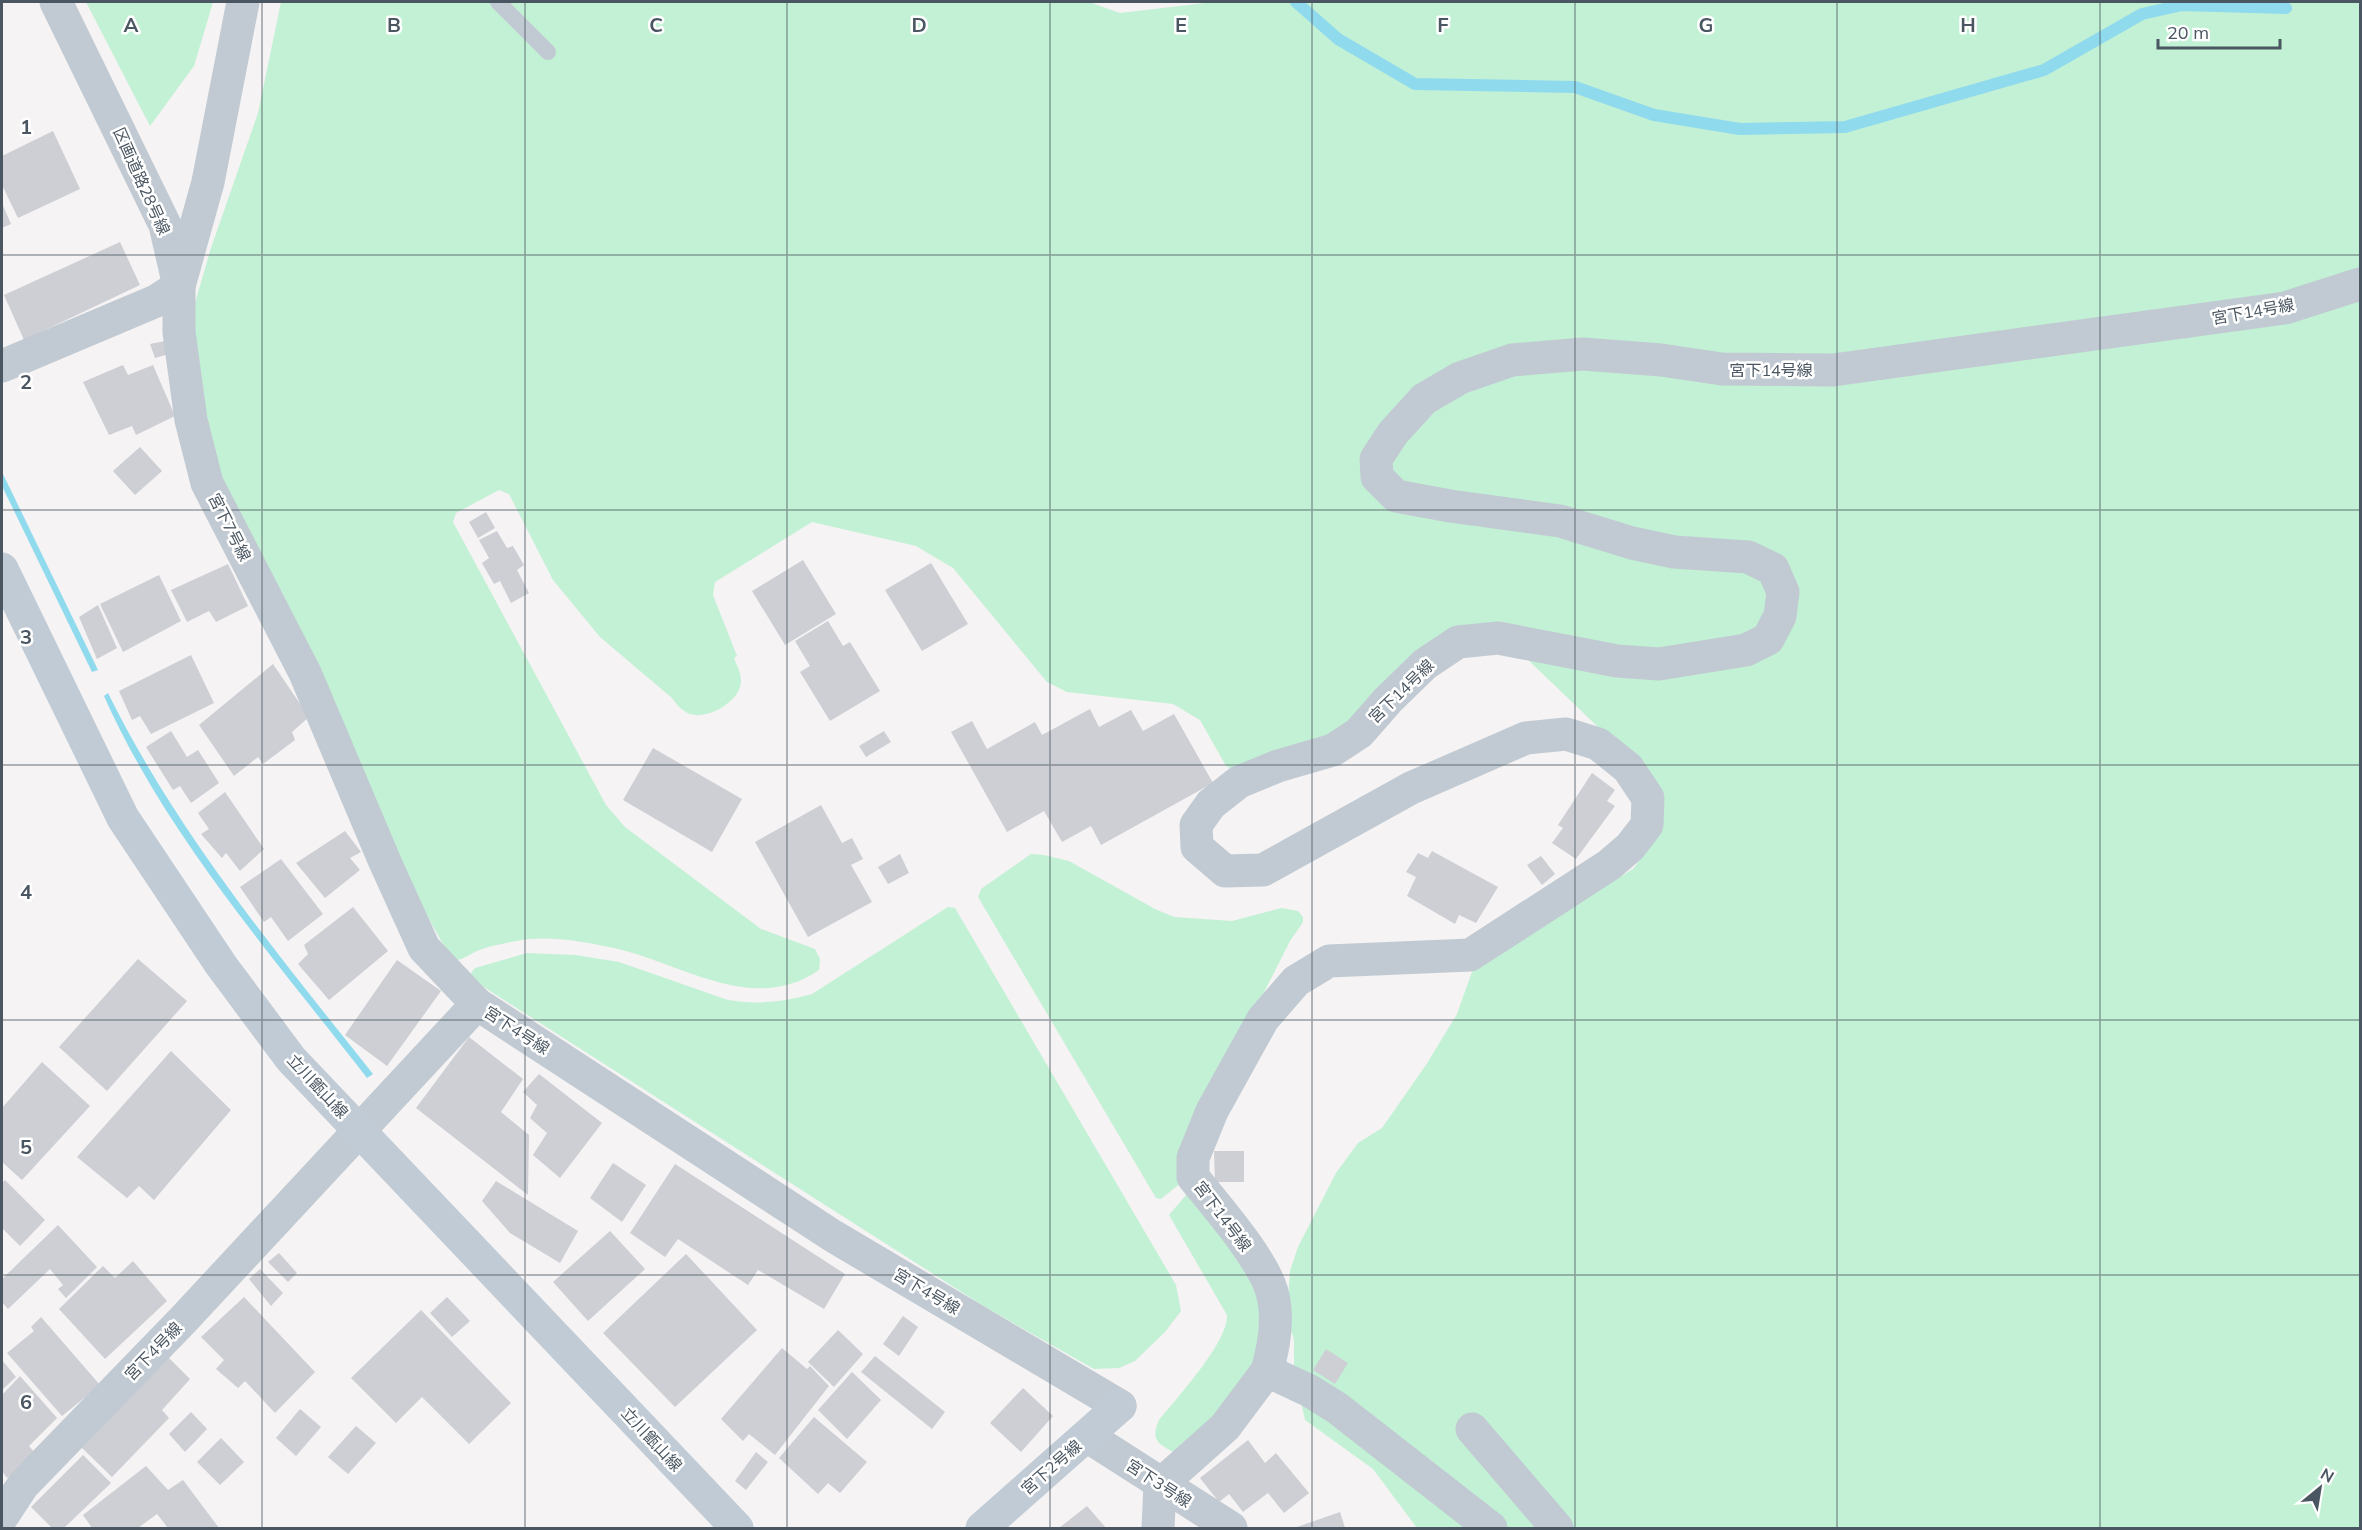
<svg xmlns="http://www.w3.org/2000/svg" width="2362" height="1530" font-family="Mulish,'Noto Sans JP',sans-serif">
  <rect width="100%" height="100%" fill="#f5f3f3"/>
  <g fill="#c3f1d5">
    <polygon points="86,2 213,2 194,66 150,126"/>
    <path d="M 281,2 L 1089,2 L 1120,13 L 1214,2 L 2360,2 L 2360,1528 L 1417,1528 L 1373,1469 L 1305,1420 L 1294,1371 L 1294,1340 L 1287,1315 L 1290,1271 L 1298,1247 L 1336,1173 L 1358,1143 L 1382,1128 L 1426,1065 L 1457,1014 L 1473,969 L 1480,961 L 1633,869 L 1643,856 L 1620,748 L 1497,630 L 1350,728 L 1239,772 L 1226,766 L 1200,720 L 1173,704 L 1067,692 L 1047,682 L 953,568 L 916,546 L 812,522 L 715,582 L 713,595 L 737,656 L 734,658 C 737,666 741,672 741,681 C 741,701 708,720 690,714 C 682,711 676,704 672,698 L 600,637 L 553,580 L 509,494 L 499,490 L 456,513 L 453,522 L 606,805 L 625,827 L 761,929 L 815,949 L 820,959 L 819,970 C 751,1017 678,960 609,947 C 580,941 546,935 517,941 C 504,943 489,946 477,951 C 468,955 462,961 452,960 L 425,912 L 211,462 L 188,327 L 211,248 L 258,113 Z"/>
    <polygon points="1031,854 1044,855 1069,861 1155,909 1174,917 1232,921 1281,908 1298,911 1303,917 1303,922 1290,941 1251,1018 1182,1182 1161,1199 1156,1198 978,897 981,889"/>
    <path d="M 948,907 L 955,908 L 1176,1285 L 1181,1311 L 1165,1332 L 1135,1361 L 1119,1368 L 1094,1369 L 985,1307 L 468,977 L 475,968 L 527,953 L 575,955 L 619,962 L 728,1000 C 757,1005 784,1002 812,994 Z"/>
    <path d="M 1187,1194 L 1193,1195 L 1265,1301 L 1256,1366 L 1226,1407 L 1173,1452 C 1156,1443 1151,1438 1159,1420 C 1177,1398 1229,1341 1227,1315 L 1169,1215 Z"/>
  </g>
  <g fill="#90daee">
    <polygon points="2,472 98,670 92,672 2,486"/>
    <path d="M 108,693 C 177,833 277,953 373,1074 L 367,1078 C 275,959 165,834 104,696 Z"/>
  </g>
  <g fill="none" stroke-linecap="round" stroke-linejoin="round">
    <polyline stroke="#90daee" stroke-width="12" points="1296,2 1338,39 1415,84 1575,87 1654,115 1740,129 1845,127 2044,70 2142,14 2182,5 2286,8"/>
  </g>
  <g fill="#cdcfd5">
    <polygon points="53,131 80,189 18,218 2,185 2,156"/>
    <polygon points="2,203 11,224 2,228"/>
    <polygon points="120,242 140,285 24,340 4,295"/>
    <polygon points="165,341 169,354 155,358 150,344"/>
    <polygon points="123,365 128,375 153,365 175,416 136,435 132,426 109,435 83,382"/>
    <polygon points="140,447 162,471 135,495 113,471"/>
    <polygon points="486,512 495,528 478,538 469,522"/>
    <polygon points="497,531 507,548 513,546 524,565 517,570 529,593 511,603 500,581 494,584 482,563 489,558 479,540"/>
    <polygon points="803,560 836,614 785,645 752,591"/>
    <polygon points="931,563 968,624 922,651 885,590"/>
    <polygon points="228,564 248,606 216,622 209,611 187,622 171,590"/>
    <polygon points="159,575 181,621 123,652 100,604"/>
    <polygon points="98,605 117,648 97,659 79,617"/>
    <polygon points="828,621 843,646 850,642 880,691 830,721 800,672 810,666 795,641"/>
    <polygon points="191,655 214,703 151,734 140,716 132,720 119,691"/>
    <polygon points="273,664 309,717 292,732 295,740 263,764 258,757 234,776 199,725"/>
    <polygon points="1090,709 1099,727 1131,710 1143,731 1174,714 1213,783 1101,845 1091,826 1062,842 1044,811 1007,832 951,732 972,721 987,749 1035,722 1042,735"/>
    <polygon points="171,731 187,757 198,750 219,783 191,803 180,786 173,790 146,747"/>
    <polygon points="884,731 891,742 866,757 859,746"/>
    <polygon points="653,748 742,799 712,852 623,800"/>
    <polygon points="1592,773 1615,790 1607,801 1615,806 1576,859 1552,843 1563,828 1558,825"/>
    <polygon points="225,792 264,849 240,871 226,853 222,858 201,834 209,829 198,813"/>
    <polygon points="821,805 842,843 852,838 863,859 851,865 872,902 808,937 755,842"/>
    <polygon points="345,831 361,852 350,858 360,870 325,898 296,863"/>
    <polygon points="1432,851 1498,887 1476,923 1459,915 1455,924 1407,896 1416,877 1406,872 1418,853 1428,858"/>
    <polygon points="900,854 909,873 888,884 878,867"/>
    <polygon points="1541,856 1555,874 1542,885 1527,865"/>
    <polygon points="281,859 323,914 288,941 271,917 264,922 240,887"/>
    <polygon points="353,907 388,951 329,1000 298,964 308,954 304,945"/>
    <polygon points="138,959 187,1001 107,1091 59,1047"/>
    <polygon points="397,960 441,991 387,1066 345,1035"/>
    <polygon points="469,1037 523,1079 501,1112 529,1135 528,1195 416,1108"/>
    <polygon points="171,1051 231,1110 154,1200 139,1186 127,1198 77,1157"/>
    <polygon points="42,1062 90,1106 22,1180 2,1162 2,1108"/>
    <polygon points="539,1074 602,1123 560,1178 533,1155 547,1133 530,1118 537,1105 523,1092"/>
    <polygon points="1214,1151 1244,1151 1244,1182 1215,1182"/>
    <polygon points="613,1163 646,1185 622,1222 590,1198"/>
    <polygon points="675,1164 845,1274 824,1309 758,1270 748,1285 678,1239 665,1257 630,1233"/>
    <polygon points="5,1180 45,1220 20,1246 2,1228 2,1183"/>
    <polygon points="496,1181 578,1231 560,1263 510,1233 482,1201"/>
    <polygon points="58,1225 97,1267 66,1298 58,1289 63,1285 50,1269 8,1309 2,1302 2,1279"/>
    <polygon points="610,1231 645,1269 588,1321 553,1282"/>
    <polygon points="279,1253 297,1273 288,1282 268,1262"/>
    <polygon points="686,1254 757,1330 675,1407 603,1333"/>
    <polygon points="133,1261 167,1301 105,1359 59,1309 103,1266 115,1278"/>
    <polygon points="260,1269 283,1293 271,1306 249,1279"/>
    <polygon points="244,1297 315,1372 275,1413 245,1381 238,1388 216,1369 224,1360 201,1337"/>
    <polygon points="447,1297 470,1321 452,1337 430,1313"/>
    <polygon points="421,1310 511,1403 469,1444 422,1397 396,1423 351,1378"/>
    <polygon points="903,1316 918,1327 899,1356 883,1344"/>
    <polygon points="41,1317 100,1385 62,1416 7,1353 34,1331 31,1327"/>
    <polygon points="838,1330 863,1354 834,1387 808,1362"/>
    <polygon points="782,1348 807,1369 810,1366 829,1386 775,1455 749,1434 743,1441 721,1419"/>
    <polygon points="1326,1349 1348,1363 1335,1384 1313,1370"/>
    <polygon points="875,1356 945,1412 932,1429 861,1372"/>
    <polygon points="168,1357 190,1379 162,1410 169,1418 112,1477 81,1447"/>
    <polygon points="2,1360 16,1377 2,1390"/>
    <polygon points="852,1372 881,1400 847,1439 818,1410"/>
    <polygon points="20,1376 57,1418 29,1446 34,1452 7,1478 2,1471 2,1395"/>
    <polygon points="1023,1388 1053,1416 1021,1452 990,1423"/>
    <polygon points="300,1409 321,1427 296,1456 276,1438"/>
    <polygon points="191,1412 207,1429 185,1452 169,1434"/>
    <polygon points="814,1417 867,1462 840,1493 828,1483 818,1494 779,1458"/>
    <polygon points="356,1426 376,1443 348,1474 328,1457"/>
    <polygon points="221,1438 244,1462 220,1485 197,1462"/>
    <polygon points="1248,1440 1265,1463 1276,1453 1309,1493 1284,1513 1268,1493 1243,1512 1229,1494 1219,1502 1200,1478"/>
    <polygon points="756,1452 768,1462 746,1490 735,1481"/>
    <polygon points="83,1455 111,1483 64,1528 52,1528 31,1507"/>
    <polygon points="146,1466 168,1490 183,1480 219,1528 168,1528 157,1514 138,1528 92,1528 83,1515"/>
    <polygon points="1087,1506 1106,1528 1059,1528"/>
    <polygon points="1340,1512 1345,1528 1294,1528"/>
  </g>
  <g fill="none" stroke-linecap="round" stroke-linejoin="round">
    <polyline stroke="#c1cad2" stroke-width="16" points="498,2 548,52"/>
    <g stroke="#c1cad2" stroke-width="33">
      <polyline points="243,2 208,182 179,286 179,332 191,420 207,483 305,673 385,862 424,948 477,1004"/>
      <polyline points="2,366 156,301 179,286 165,225 56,2"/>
      <polyline points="1267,1371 1310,1391 1337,1408 1491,1528"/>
      <polyline points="1472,1429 1557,1528"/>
      <polyline points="1087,1436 1231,1528"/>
      <polyline points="2,1517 23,1485 183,1320 477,1004 833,1236 1120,1406"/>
      <path d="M 1158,1528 L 1160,1485 L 1225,1427 L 1267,1371 C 1274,1347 1279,1317 1272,1292 C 1263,1259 1216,1206 1193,1177 L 1193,1158 L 1212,1111 L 1263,1019 L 1296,981 L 1329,961 L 1470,955 L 1609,865 L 1630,847 L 1647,825 L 1648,798 L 1628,768 L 1598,744 L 1566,734 L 1526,738 L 1411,788 L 1263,870 L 1225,871 L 1197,847 L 1196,825 L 1211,804 L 1239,782 L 1278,766 L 1333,750 L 1359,733 L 1388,700 L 1425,664 L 1458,642 L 1498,638 L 1617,661 L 1659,664 L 1746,650 L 1768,639 L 1780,616 L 1783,592 L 1773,569 L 1748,557 L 1674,552 L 1632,543 L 1560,521 L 1450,506 L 1396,496 L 1377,477 L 1376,459 L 1393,433 L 1424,399 L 1460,378 L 1512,360 L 1583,354 L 1661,360 L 1722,369 L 1833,370 L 2285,308 L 2360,284"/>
    </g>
    <g stroke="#c1cbd6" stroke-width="33">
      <polyline points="2,569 123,818 221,965 291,1059 737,1528"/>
      <polyline points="982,1528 1120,1406"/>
    </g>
  </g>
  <path fill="none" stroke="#4a5661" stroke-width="1.5" stroke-opacity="0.55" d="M 262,2 L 262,1528M 525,2 L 525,1528M 787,2 L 787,1528M 1050,2 L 1050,1528M 1312,2 L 1312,1528M 1575,2 L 1575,1528M 1837,2 L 1837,1528M 2100,2 L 2100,1528M 2,255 L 2360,255M 2,510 L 2360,510M 2,765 L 2360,765M 2,1020 L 2360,1020M 2,1275 L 2360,1275"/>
  <g text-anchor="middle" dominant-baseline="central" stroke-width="5" stroke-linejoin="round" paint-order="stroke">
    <g font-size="16" fill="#4a5661" stroke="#fff">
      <text transform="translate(142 181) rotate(66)">区画道路28号線</text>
      <text transform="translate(2253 311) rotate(-10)">宮下14号線</text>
      <text x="1771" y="370">宮下14号線</text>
      <text transform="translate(230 527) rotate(63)">宮下7号線</text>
      <text transform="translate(1401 691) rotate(-44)">宮下14号線</text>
      <text transform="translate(517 1030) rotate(33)">宮下4号線</text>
      <text transform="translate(318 1086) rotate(47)">立川甑山線</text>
      <text transform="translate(1223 1216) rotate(53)">宮下14号線</text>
      <text transform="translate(927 1291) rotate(31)">宮下4号線</text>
      <text transform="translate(153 1351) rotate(-46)">宮下4号線</text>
      <text transform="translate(652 1439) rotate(47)">立川甑山線</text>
      <text transform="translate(1051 1467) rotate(-41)">宮下2号線</text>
      <text transform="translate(1159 1483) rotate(33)">宮下3号線</text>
    </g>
  </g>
  <g font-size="20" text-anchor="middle" font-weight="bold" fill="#4a5661" stroke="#fff" stroke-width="5" stroke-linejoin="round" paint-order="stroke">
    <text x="131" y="32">A</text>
    <text x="394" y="32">B</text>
    <text x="656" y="32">C</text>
    <text x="919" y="32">D</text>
    <text x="1181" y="32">E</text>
    <text x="1443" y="32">F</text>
    <text x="1706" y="32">G</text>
    <text x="1968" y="32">H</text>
    <text x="26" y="134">1</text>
    <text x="26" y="389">2</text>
    <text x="26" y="644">3</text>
    <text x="26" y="899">4</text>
    <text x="26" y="1154">5</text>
    <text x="26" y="1409">6</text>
  </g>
  <rect width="2362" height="1530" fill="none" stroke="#4a5661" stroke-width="6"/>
  <g transform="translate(2320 1488) rotate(30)" stroke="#ffffff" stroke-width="4.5" paint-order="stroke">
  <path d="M0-4.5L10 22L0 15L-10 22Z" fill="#4a5661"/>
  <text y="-9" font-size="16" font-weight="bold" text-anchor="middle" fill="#4a5661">N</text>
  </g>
  <path d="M2158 39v9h122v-9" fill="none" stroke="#4a5661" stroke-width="3"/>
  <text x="2167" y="39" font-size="18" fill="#4a5661" stroke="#ffffff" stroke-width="4.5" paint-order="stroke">20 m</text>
</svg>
